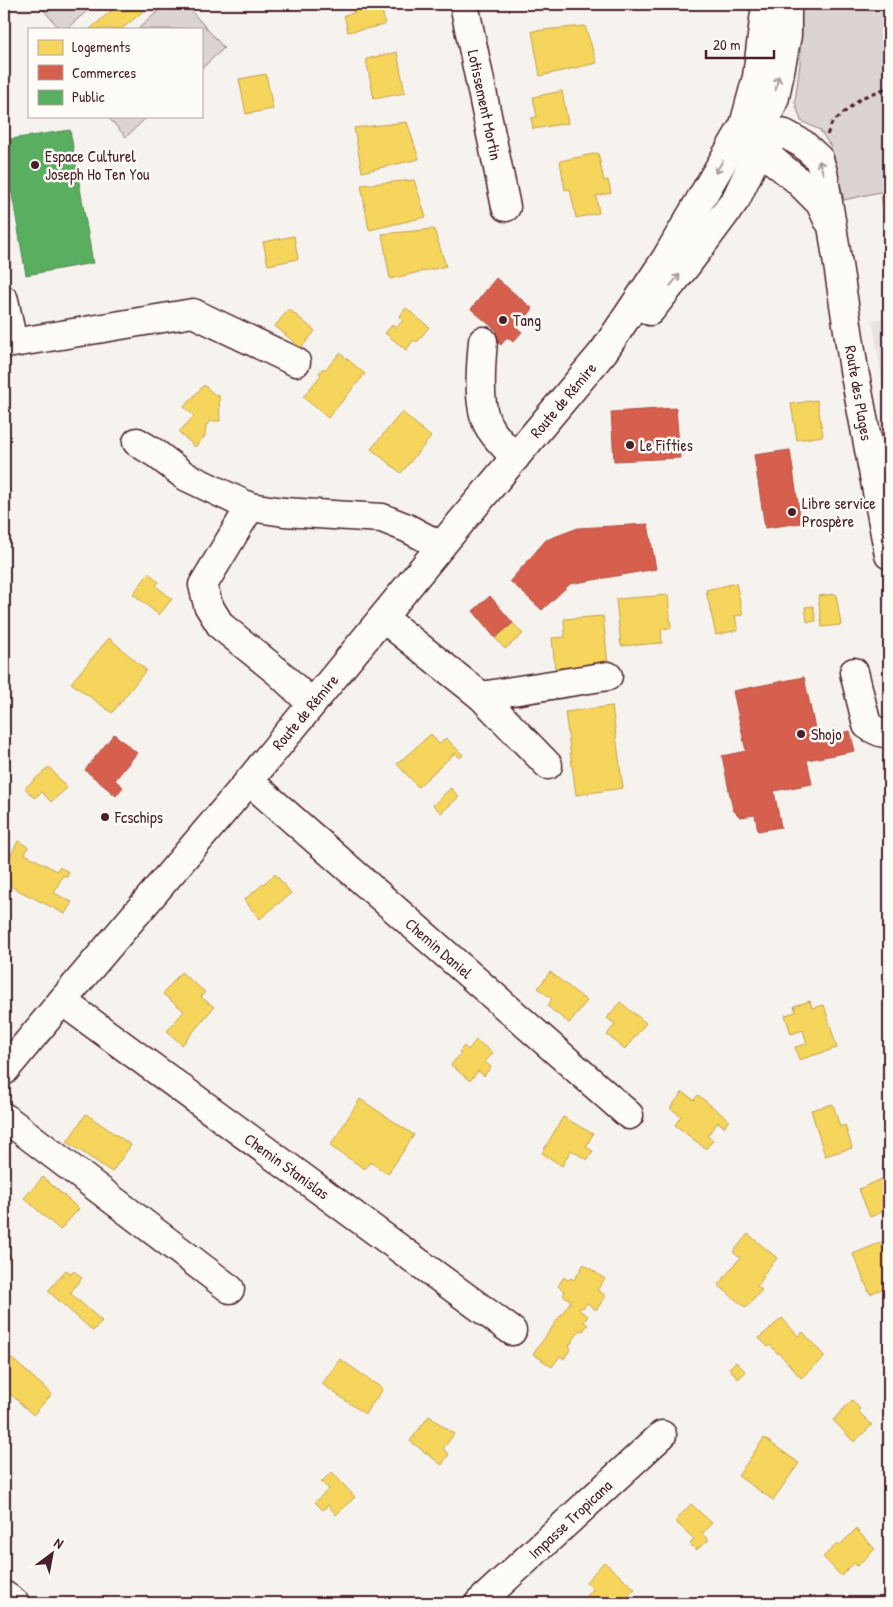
<svg xmlns="http://www.w3.org/2000/svg" width="893" height="1607" font-family="'Patrick Hand',sans-serif">
  <rect width="100%" height="100%" fill="#f6f3ef"/>
  <filter id="ink" filterUnits="userSpaceOnUse"><feTurbulence type="fractalNoise" baseFrequency=".02" numOctaves="2"/><feDisplacementMap in="SourceGraphic" scale="10" xChannelSelector="R" yChannelSelector="G"/><feConvolveMatrix kernelMatrix="1 2 1 2 8 2 1 2 1" color-interpolation-filters="sRGB"/></filter>
  <g filter="url(#ink)">
    <polygon fill="#e9e3e0" points="889,318 889,419 872,320"/>
    <g fill="#dcd4d2" stroke="#937a7e">
      <polygon points="38,4 95,4 66,29 60,29"/>
      <polygon points="166,4 185,4 224,48 201,69 201,29 138,29"/>
      <polygon points="801,4 889,4 889,190 844,200 831,147 820,130 801,121 795,102 800,64"/>
      <polygon points="107,116 148,116 126,137"/>
    </g>
    <g fill="#f6d55c" stroke="#c29e4d">
      <polygon points="119,4 145,4 148,7 122,29 90,29"/>
      <polygon points="352,4 381,4 385,25 348,32 344,15 354,13"/>
      <polygon points="585,26 597,63 540,76 532,31"/>
      <polygon points="397,52 405,93 374,99 366,59"/>
      <polygon points="266,74 273,109 246,114 239,79"/>
      <polygon points="562,91 568,123 533,129 531,118 537,117 533,97"/>
      <polygon points="407,122 419,159 362,172 354,128"/>
      <polygon points="598,153 604,181 608,180 611,193 596,196 599,213 576,218 570,189 565,190 560,161"/>
      <polygon points="414,180 426,217 369,230 361,185"/>
      <polygon points="889,196 889,230 887,231 881,197"/>
      <polygon points="434,229 446,266 390,279 382,234"/>
      <polygon points="294,236 298,259 268,265 263,242"/>
      <polygon points="406,308 429,327 417,342 414,340 406,350 385,333 392,325 396,328 403,320 399,317"/>
      <polygon points="289,309 315,331 301,348 275,326"/>
      <polygon points="340,353 365,374 328,418 303,397 321,375 319,373 323,368 325,370"/>
      <polygon points="204,385 215,395 219,395 220,421 210,421 206,426 205,436 195,447 179,432 194,416 184,407"/>
      <polygon points="817,400 823,436 797,440 791,404"/>
      <polygon points="402,412 431,437 401,473 371,449"/>
      <polygon points="149,573 159,582 156,586 172,599 159,615 133,594"/>
      <polygon points="736,583 743,615 735,616 738,630 716,635 706,590"/>
      <polygon points="836,594 841,625 822,627 818,596"/>
      <polygon points="668,595 671,628 661,629 662,643 621,646 616,599"/>
      <polygon points="813,606 816,621 807,622 805,607"/>
      <polygon points="603,616 608,664 555,668 552,638 565,637 564,619"/>
      <polygon points="513,623 523,634 505,649 495,638"/>
      <polygon points="109,638 146,670 112,713 71,683"/>
      <polygon points="612,706 623,788 576,795 565,712"/>
      <polygon points="431,734 439,744 446,738 463,755 460,758 455,753 418,787 397,764"/>
      <polygon points="49,767 67,788 51,802 42,792 34,798 25,788"/>
      <polygon points="451,788 459,797 441,813 433,805"/>
      <polygon points="18,841 28,847 25,854 57,871 59,867 69,872 67,877 63,875 54,893 72,902 65,914 10,886 11,883 4,880 8,871 4,868"/>
      <polygon points="275,874 291,893 260,919 244,900"/>
      <polygon points="181,972 205,992 201,997 214,1007 182,1045 167,1031 184,1011 163,994"/>
      <polygon points="550,972 587,1001 569,1023 547,1006 552,999 538,988"/>
      <polygon points="810,1001 812,1008 824,1005 837,1048 799,1060 795,1047 807,1044 803,1030 791,1034 785,1015 796,1012 794,1006"/>
      <polygon points="620,1002 646,1023 625,1049 607,1035 615,1024 607,1018"/>
      <polygon points="476,1040 493,1053 485,1062 491,1067 484,1076 478,1071 470,1081 451,1065 461,1053 459,1052 464,1046 468,1050"/>
      <polygon points="683,1092 694,1100 698,1095 729,1120 724,1127 718,1122 707,1136 713,1140 706,1149 675,1125 681,1116 670,1108"/>
      <polygon points="360,1099 414,1135 388,1174 370,1162 365,1169 330,1146"/>
      <polygon points="833,1104 840,1127 845,1125 852,1148 825,1156 811,1110"/>
      <polygon points="86,1114 131,1145 112,1172 67,1142"/>
      <polygon points="563,1117 593,1134 586,1147 593,1151 587,1160 571,1150 562,1166 542,1153"/>
      <polygon points="43,1177 79,1209 60,1230 24,1198"/>
      <polygon points="884,1178 889,1191 889,1209 870,1217 859,1189"/>
      <polygon points="748,1234 777,1258 762,1276 764,1277 757,1286 762,1290 746,1308 718,1285 740,1258 733,1252"/>
      <polygon points="889,1239 889,1286 870,1294 853,1254"/>
      <polygon points="4,1250 11,1256 4,1266"/>
      <polygon points="584,1264 605,1279 597,1290 606,1296 596,1310 587,1303 583,1308 581,1307 579,1310 588,1316 584,1322 588,1325 583,1331 580,1330 569,1346 571,1348 564,1359 560,1356 552,1367 533,1354 571,1301 563,1295 565,1292 558,1286 564,1277 568,1280 571,1278 574,1280"/>
      <polygon points="66,1270 71,1274 74,1271 82,1278 70,1293 102,1321 93,1331 48,1291"/>
      <polygon points="782,1318 798,1336 803,1332 825,1357 801,1378 779,1353 778,1354 770,1345 768,1347 759,1338"/>
      <polygon points="10,1357 52,1394 33,1415 4,1388 4,1365"/>
      <polygon points="340,1359 383,1389 365,1414 322,1384"/>
      <polygon points="736,1362 746,1372 738,1379 729,1368"/>
      <polygon points="852,1400 860,1409 858,1411 872,1425 854,1442 833,1420"/>
      <polygon points="429,1416 454,1434 443,1449 449,1454 442,1465 410,1441"/>
      <polygon points="764,1438 799,1463 773,1500 738,1476"/>
      <polygon points="332,1472 355,1497 336,1515 328,1505 323,1510 315,1502 329,1489 321,1482"/>
      <polygon points="691,1504 712,1523 702,1534 709,1540 696,1550 690,1544 694,1539 675,1521"/>
      <polygon points="856,1529 875,1549 857,1566 854,1563 841,1576 823,1557 837,1544 839,1546"/>
      <polygon points="604,1562 635,1589 622,1603 584,1603 582,1602 593,1589 586,1582"/>
    </g>
    <g fill="#d6604d" stroke="#ac4c43">
      <polygon points="496,278 533,309 517,328 522,332 513,342 507,337 501,345 492,337 497,331 471,309"/>
      <polygon points="676,408 680,458 614,461 611,412"/>
      <polygon points="790,450 801,523 765,528 754,455"/>
      <polygon points="648,524 656,569 570,584 542,610 510,581 546,540 578,528"/>
      <polygon points="490,596 513,623 495,638 473,611"/>
      <polygon points="804,677 817,738 850,731 855,751 807,760 812,784 774,791 781,827 758,831 755,815 740,817 733,810 722,756 746,751 733,691"/>
      <polygon points="114,734 137,753 115,780 123,787 116,796 85,770"/>
    </g>
    <polygon fill="#5aae61" stroke="#558351" points="70,130 93,263 26,275 4,148 4,140"/>
    <g fill="none" stroke-linecap="round" stroke-linejoin="round">
      <g stroke="#4a1f2b" stroke-width="31">
        <g id="minor">
          <polyline points="464,4 506,207"/>
          <polyline points="744,125 785,134 803,144 819,159 823,172 833,232 854,370 889,555"/>
          <polyline points="763,129 770,158 796,179 820,203 828,220"/>
          <polyline points="4,300 13,343 193,313 296,362"/>
          <path d="M 483,341 C 481,363 477,405 488,425 C 494,437 507,448 515,458"/>
          <polyline points="137,442 155,453 185,476 250,507 284,512 382,518 407,528 441,546"/>
          <polyline points="250,507 203,585 208,605 221,626 278,672 312,704"/>
          <polyline points="383,618 481,696 608,676"/>
          <path d="M 854,672 L 867,725 C 874,730 881,734 889,733"/>
          <polyline points="481,696 548,765"/>
          <polyline points="249,781 629,1115"/>
          <polyline points="62,1001 512,1331"/>
          <polyline points="4,1117 230,1289"/>
          <polyline points="4,1595 15,1603"/>
          <polyline points="479,1603 662,1435"/>
        </g>
      </g>
      <g stroke="#4a1f2b" stroke-width="31">
        <g id="major">
          <polyline points="650,311 689,262 736,199 752,165 763,129 775,97 787,35 787,4"/>
          <polyline points="4,1071 62,1001 249,781 441,546 604,351 665,260 744,125 757,77 766,4"/>
        </g>
      </g>
      <polyline stroke="#4a1f2b" stroke-width="3" stroke-dasharray="5 4" stroke-linecap="butt" points="827,135 832,123 861,98 889,87"/>
      <use href="#minor" stroke="#fdfcf7" stroke-width="28"/>
      <use href="#major" stroke="#fdfcf7" stroke-width="28"/>
    </g>
    <defs><path id="oneway-shaft" d="M-6 0H5M1.5-3L5.5 0L1.5 3" fill="none" stroke-width="1.6" stroke-linecap="round" stroke-linejoin="round" transform="scale(1.25)"/></defs>
    <g stroke="#ac999b">
      <use href="#oneway-shaft" transform="translate(777 83) rotate(-79)"/>
      <use href="#oneway-shaft" transform="translate(719 167) rotate(120)"/>
      <use href="#oneway-shaft" transform="translate(821 167) rotate(-108)"/>
      <use href="#oneway-shaft" transform="translate(675 280) rotate(-51)"/>
    </g>
  </g>
  <g fill="#4a1f2b" stroke="#fdfcf7" stroke-width="2">
    <circle cx="35" cy="165" r="5"/>
    <circle cx="503" cy="320" r="5"/>
    <circle cx="630" cy="445" r="5"/>
    <circle cx="792" cy="512" r="5"/>
    <circle cx="801" cy="734" r="5"/>
    <circle cx="105" cy="817" r="5"/>
  </g>
  <g text-anchor="middle" dominant-baseline="central" stroke-width="5" stroke-linejoin="round" paint-order="stroke">
    <g font-size="16" fill="#4a1f2b" stroke="#fdfcf7">
      <text transform="translate(485 105) rotate(78)">Lotissement Mortin</text>
      <text transform="translate(859 393) rotate(80)">Route des Plages</text>
      <text transform="translate(563 400) rotate(-50)">Route de Rémire</text>
      <text transform="translate(305 712) rotate(-50)">Route de Rémire</text>
      <text transform="translate(439 948) rotate(41)">Chemin Daniel</text>
      <text transform="translate(287 1166) rotate(36)">Chemin Stanislas</text>
      <text transform="translate(570 1519) rotate(-43)">Impasse Tropicana</text>
    </g>
    <g font-size="16" fill="#4a1f2b" stroke="#fdfcf7" text-anchor="start">
      <text x="45" y="156">Espace Culturel<tspan x="45" dy="18">Joseph Ho Ten You</tspan></text>
      <text x="513" y="320">Tang</text>
      <text x="640" y="445">Le Fifties</text>
      <text x="802" y="503">Libre service<tspan x="802" dy="18">Prospère</tspan></text>
      <text x="811" y="734">Shojo</text>
      <text x="115" y="817">Fcschips</text>
    </g>
  </g>
  <rect width="893" height="1607" fill="none" stroke="#fdfcf7" stroke-width="20"/>
  <rect x="10" y="10" width="873" height="1587" fill="none" stroke="#4a1f2b" stroke-width="2" filter="url(#ink)"/>
  <rect x="28" y="28" width="175" height="90" fill="#fdfcf7" stroke="#b5a4a5"/>
  <rect x="38" y="40" width="25" height="15" fill="#f6d55c" stroke="#b5a4a5"/>
  <text x="72" y="52" font-size="15" fill="#4a1f2b">Logements</text>
  <rect x="38" y="65" width="25" height="15" fill="#d6604d" stroke="#b5a4a5"/>
  <text x="72" y="78" font-size="15" fill="#4a1f2b">Commerces</text>
  <rect x="38" y="90" width="25" height="15" fill="#5aae61" stroke="#b5a4a5"/>
  <text x="72" y="102" font-size="15" fill="#4a1f2b">Public</text>
  <g transform="translate(52 1554) rotate(32)" stroke="#fdfcf7" stroke-width="4" paint-order="stroke">
  <path d="M0-4L9 19L0 12L-9 19Z" fill="#4a1f2b"/>
  <text y="-8" font-size="14" font-weight="bold" text-anchor="middle" fill="#4a1f2b">N</text>
  </g>
  <path d="M706 50v8h68v-8" fill="none" stroke="#4a1f2b" stroke-width="2.5"/>
  <text x="713" y="50" font-size="15" fill="#4a1f2b" stroke="#fdfcf7" stroke-width="4" paint-order="stroke">20 m</text>
</svg>
